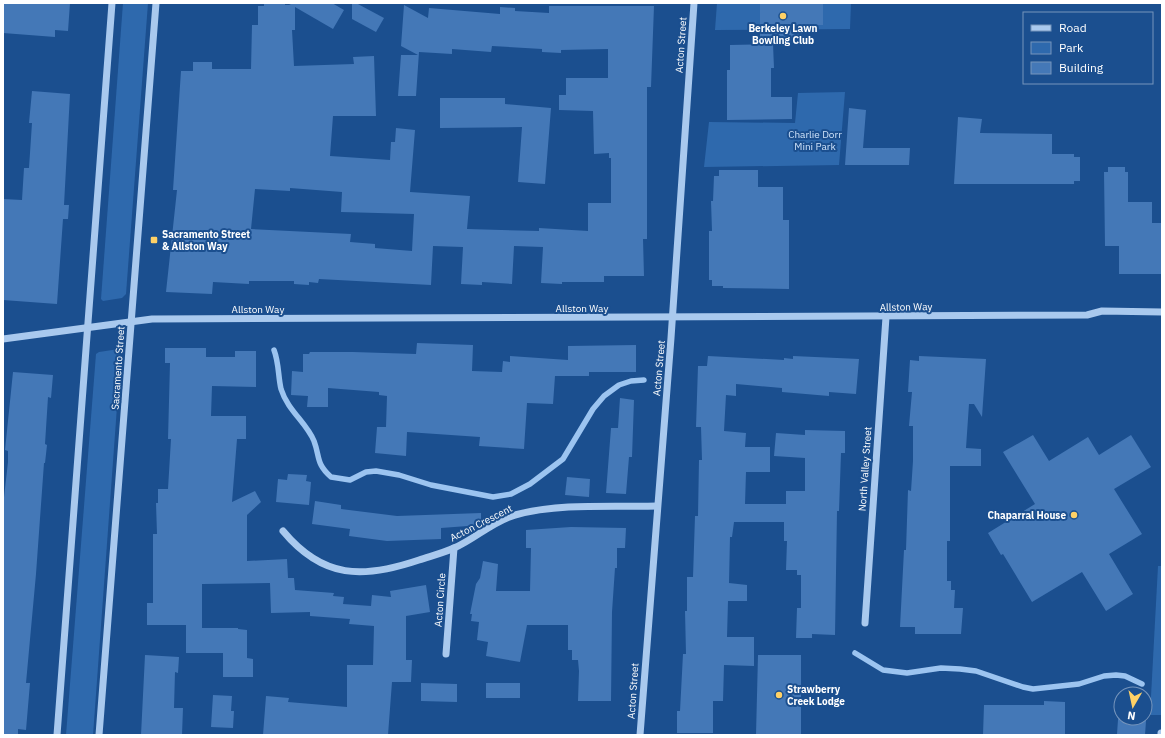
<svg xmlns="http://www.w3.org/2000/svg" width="1165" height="738" font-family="'IBM Plex Sans',sans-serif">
  <rect width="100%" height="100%" fill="#1b4f8f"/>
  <g fill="#2e69ad">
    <polygon points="123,3 148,3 126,294 122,298 103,301 101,299"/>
    <polygon points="717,3 851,3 850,29 715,30"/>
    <polygon points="845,92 839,165 704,167 709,122 795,123 798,93"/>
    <polygon points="119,349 121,352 93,735 66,735 96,354 99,352"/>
    <polygon points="1158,566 1162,566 1162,715 1150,715"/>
  </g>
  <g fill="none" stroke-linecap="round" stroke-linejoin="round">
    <g stroke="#9cc4f0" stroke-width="5.5">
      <path d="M 274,350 C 279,363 278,376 281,389 C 288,411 306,422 314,441 C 320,457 316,464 331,477 L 350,480 L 366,472 L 376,471 L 399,475 L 431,485 L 493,497 L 511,494 L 530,484 L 563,459 L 593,409 L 604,396 L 619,385 L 631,381 L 644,380"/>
      <polyline points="855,653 883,670 907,673 941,668 960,669 976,671 1023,687 1033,689 1079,684 1104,676 1116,675 1125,676 1142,684"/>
    </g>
  </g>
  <g fill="#4478b7" fill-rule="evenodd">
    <polygon points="3,3 70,3 68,31 55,30 55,37 3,33"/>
    <path d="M 264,3 L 285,3 L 285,5 L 291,5 L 287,3 L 332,3 L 344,10 L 333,29 L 295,7 L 295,30 L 292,30 L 294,66 L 354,64 L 353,57 L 374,56 L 376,116 L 333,116 L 330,156 L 390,160 L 391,142 L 395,142 L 396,128 L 415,130 L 410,192 L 470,196 L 467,229 L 539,231 L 539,228 L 588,231 L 588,203 L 611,203 L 611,158 L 609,158 L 609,153 L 594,154 L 593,111 L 559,110 L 559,95 L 566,95 L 566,78 L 608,78 L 608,49 L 561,50 L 561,53 L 542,52 L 542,49 L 492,46 L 491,52 L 452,49 L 452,54 L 419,52 L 416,96 L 398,96 L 401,55 L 418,55 L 401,46 L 404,5 L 428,18 L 429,8 L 500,14 L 500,7 L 515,8 L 515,11 L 549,13 L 549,6 L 654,6 L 651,87 L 647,87 L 647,239 L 643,239 L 644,276 L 604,276 L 604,282 L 562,282 L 562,284 L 541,283 L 543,247 L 514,246 L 512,284 L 482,282 L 482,285 L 461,284 L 463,247 L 433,246 L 431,285 L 319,279 L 318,283 L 309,282 L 309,285 L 294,284 L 294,281 L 249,281 L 249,284 L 213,282 L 212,294 L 166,292 L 177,190 L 173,190 L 181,71 L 193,71 L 193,62 L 212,62 L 212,69 L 251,69 L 252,25 L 258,25 L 258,6 L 264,6 ZM 290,188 L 342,192 L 341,212 L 414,214 L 412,251 L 375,248 L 375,244 L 350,242 L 351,234 L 251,229 L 255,189 L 290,191 Z"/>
    <polygon points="352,3 356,3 384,18 376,32 352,19"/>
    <polygon points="760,3 823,3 823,25 802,25 802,41 760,41"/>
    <polygon points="773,44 774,68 771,68 771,97 792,97 792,119 727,120 727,70 730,70 730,45"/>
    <polygon points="32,91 70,94 64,205 69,205 68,219 63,219 57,304 3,300 3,199 22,200 24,168 29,168 32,123 29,123"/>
    <polygon points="440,98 505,98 505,104 551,108 545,184 518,182 522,127 440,128"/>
    <polygon points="849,108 866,110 863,148 910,148 909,165 845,165"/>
    <polygon points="958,117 982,119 980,133 1052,134 1052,154 1074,154 1074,157 1080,157 1080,181 1074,181 1074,184 954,184"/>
    <polygon points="1108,167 1125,167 1125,172 1128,172 1128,202 1152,202 1152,223 1162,223 1162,274 1119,274 1119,246 1105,246 1104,172 1108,172"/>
    <polygon points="719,170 758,170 758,187 783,187 783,220 789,220 789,289 723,288 723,286 712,286 712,280 709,280 709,231 712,231 711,201 713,201 714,176 719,176"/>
    <polygon points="417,343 473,345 472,371 502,372 503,361 510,362 510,356 568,360 568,346 636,345 636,372 589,372 589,376 555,376 553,404 527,403 524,449 479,446 480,437 407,432 406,456 375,453 377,427 386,427 387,396 379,395 379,392 328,388 328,407 307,407 308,396 291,395 292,371 303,372 303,354 309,354 310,352 353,352 416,354"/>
    <polygon points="165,348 206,348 206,357 235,357 235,351 256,351 256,387 212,386 211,416 246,416 246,439 237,439 232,502 255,491 261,502 247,515 247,561 287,559 288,578 294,578 295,590 334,593 333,596 344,597 343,604 371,606 372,595 391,597 390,591 426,585 430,612 406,616 406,660 412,660 411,682 392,682 388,735 263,735 266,696 289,698 288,702 347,707 347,665 373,665 374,626 349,624 350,619 310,616 310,612 271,613 270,583 202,584 202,628 238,628 238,629 247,630 247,658 253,659 253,677 223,677 223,653 186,653 186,625 147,625 147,603 153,603 153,534 157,534 156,503 158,503 158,489 168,489 171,439 168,439 170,363 165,363"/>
    <polygon points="708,356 784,360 784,358 793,359 793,356 859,359 856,394 829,392 829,396 782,392 782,388 736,384 736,396 726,395 724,431 746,433 745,447 770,447 770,472 746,472 745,504 786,504 786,491 805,491 805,458 774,456 776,433 805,435 805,430 845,431 845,453 841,453 839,511 837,511 835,635 812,634 812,638 796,638 797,608 801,608 801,575 797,575 797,570 786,570 787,541 784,541 784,522 734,522 732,537 730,537 729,583 747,585 747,601 728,601 727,637 754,637 754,666 724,665 723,701 713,701 713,733 677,733 677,711 680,711 683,654 686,654 685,611 687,611 687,577 693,577 695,516 698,516 699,460 702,460 701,427 696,427 698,366 707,366"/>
    <polygon points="919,356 986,359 982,417 974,404 969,404 966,448 981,449 981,466 950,466 950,541 947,541 947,581 951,581 951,590 955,590 954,608 963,608 961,634 915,634 915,627 900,627 904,550 906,550 908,490 911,491 913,461 913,426 909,426 912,392 908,392 910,360 919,361"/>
    <polygon points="13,372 53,375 51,398 48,397 45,444 47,445 45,463 44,463 36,574 26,683 30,683 26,730 18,729 18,735 3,735 3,506 8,462 8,451 5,450"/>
    <polygon points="620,398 634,400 632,457 629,457 626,494 606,493 611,428 618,428"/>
    <polygon points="1033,435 1049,461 1088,437 1099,455 1131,435 1151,467 1114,489 1142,534 1109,554 1133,594 1106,611 1082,572 1032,602 1003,554 1001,555 988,533 1035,504 1003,452"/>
    <polygon points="288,474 307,475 306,481 311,482 309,505 276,502 278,479 287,480"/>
    <polygon points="567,477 590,479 589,497 565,495"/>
    <polygon points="315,501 341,505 341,509 397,516 481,513 481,525 441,528 441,539 387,541 349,536 350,529 312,524"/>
    <polygon points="571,527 626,528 625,548 617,548 617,568 615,568 612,612 611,701 578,701 579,671 578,660 572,660 572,650 568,650 568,625 527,625 520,662 486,656 488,642 477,640 479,622 471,621 472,614 470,614 476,584 480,578 483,561 498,564 496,591 530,591 531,548 526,548 526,530"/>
    <polygon points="145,655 179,657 178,673 175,672 174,708 183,708 182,735 141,735"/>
    <polygon points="758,655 801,655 801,735 756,735"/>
    <polygon points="421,683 457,684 457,702 421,701"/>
    <rect x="486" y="683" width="34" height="15"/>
    <path d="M 1120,691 L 1148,693 L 1145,735 L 1117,734 ZM 1121,694 L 1145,694 L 1145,718 L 1121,718 Z"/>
    <polygon points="213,695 232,696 231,711 234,711 233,728 211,727"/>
    <polygon points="1044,701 1065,702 1065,735 983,735 984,705 1044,705"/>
  </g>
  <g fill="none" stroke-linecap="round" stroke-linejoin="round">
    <g stroke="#a9c9ee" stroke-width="7">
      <polyline points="3,339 152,319 1087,315 1102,311 1162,312"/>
      <path d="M 283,531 C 323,579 363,579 419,560 C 431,556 443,553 454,548 C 475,539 493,521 515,515 C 559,503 612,507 657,506"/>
      <polyline points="865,623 886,317"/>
      <polyline points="446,654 454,548"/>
      <polyline points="57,735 112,3"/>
      <polyline points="99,735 156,3"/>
      <polyline points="640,735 671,338 694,3"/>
      <polyline points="1161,735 1161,733"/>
    </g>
  </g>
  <g fill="#ffd166" stroke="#1b4f8f" stroke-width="1.5">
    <circle cx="783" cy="16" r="4"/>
    <rect x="150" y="236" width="8" height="8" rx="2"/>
    <circle cx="1074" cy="515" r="4"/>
    <circle cx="779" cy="695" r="4"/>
  </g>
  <g text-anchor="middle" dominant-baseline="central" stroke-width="4" stroke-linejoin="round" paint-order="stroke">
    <g font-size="10" font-weight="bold" fill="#fff" stroke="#1b4f8f" text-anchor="start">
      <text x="783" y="28" text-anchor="middle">Berkeley Lawn<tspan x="783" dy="12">Bowling Club</tspan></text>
      <text x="162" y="234">Sacramento Street<tspan x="162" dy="12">&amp; Allston Way</tspan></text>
      <text x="1066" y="515" text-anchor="end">Chaparral House</text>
      <text x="787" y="689">Strawberry<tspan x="787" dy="12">Creek Lodge</tspan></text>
    </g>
    <g font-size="10" fill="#fff" stroke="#1b4f8f">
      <text transform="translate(681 45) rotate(-86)">Acton Street</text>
      <text transform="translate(906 307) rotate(-1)">Allston Way</text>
      <text x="582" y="308">Allston Way</text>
      <text x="258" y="309">Allston Way</text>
      <text transform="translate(118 368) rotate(-86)">Sacramento Street</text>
      <text transform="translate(659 368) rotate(-85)">Acton Street</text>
      <text transform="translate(865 469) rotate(-86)">North Valley Street</text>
      <text transform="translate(481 523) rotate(-27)">Acton Crescent</text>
      <text transform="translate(440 600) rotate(-86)">Acton Circle</text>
      <text transform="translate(633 691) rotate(-86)">Acton Street</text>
    </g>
    <g font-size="10" fill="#cfe3fa" stroke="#1b4f8f">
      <text x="815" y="134">Charlie Dorr<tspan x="815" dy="12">Mini Park</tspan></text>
    </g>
  </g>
  <rect width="1165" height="738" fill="none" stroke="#ffffff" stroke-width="8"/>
  <rect x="1023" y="12" width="130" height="72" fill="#1b4f8f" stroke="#7695bc"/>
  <rect x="1031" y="25" width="20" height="6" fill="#a9c9ee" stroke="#7695bc"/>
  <text x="1059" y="32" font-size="12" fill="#ffffff">Road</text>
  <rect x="1031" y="42" width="20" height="12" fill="#2e69ad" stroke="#7695bc"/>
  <text x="1059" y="52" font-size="12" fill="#ffffff">Park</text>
  <rect x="1031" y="62" width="20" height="12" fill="#4478b7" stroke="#7695bc"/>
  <text x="1059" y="72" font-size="12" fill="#ffffff">Building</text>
  <g transform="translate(1133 706) rotate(189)"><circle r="19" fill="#1b4f8f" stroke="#7695bc"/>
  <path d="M0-3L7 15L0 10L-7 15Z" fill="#ffd166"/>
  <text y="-6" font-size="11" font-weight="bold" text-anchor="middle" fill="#ffffff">N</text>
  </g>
</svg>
